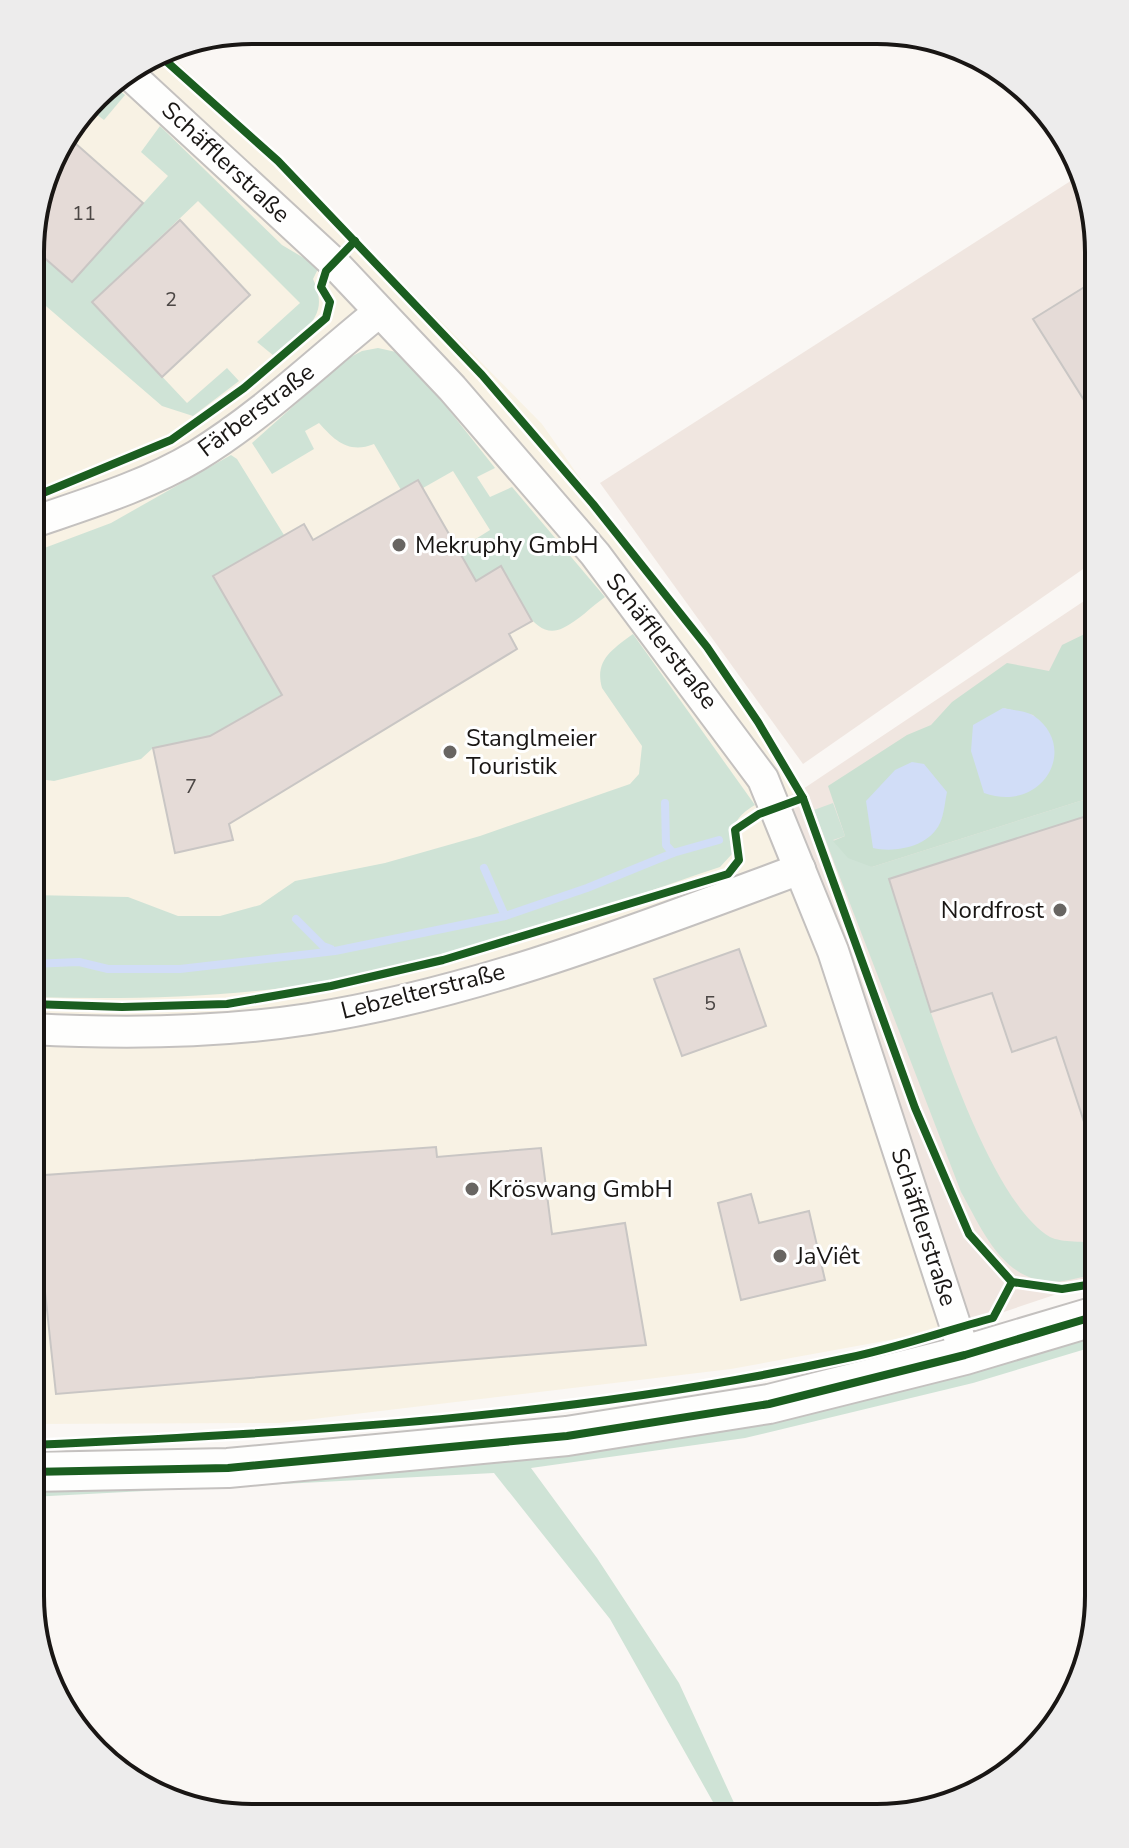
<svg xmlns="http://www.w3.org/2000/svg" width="1129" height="1848" font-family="'Nunito Sans',sans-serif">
  <rect width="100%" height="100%" fill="#faf7f4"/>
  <polygon fill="#f8f2e4" points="164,49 289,167 542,424 800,791 775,802 956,1328 731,1369 280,1423 30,1424 32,224 53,154 105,85"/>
  <g fill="#f0e6e0">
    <polygon points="1083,173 1099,252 1099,558 803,764 600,483"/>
    <polygon points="1099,591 1099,1280 956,1328 774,802 800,791"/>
  </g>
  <g fill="#cfe3d6">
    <polygon points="110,83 125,95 104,120 88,108"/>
    <path d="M 160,126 L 282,245 L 319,267 L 313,279 C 332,319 302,330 274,356 L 257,342 L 300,303 L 198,201 L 92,302 L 187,403 L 227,368 L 239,381 L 193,416 L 162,406 L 32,294 L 32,247 L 72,282 L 168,176 L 141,152 Z"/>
    <path d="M 378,348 L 396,352 L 414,366 L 495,468 L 477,477 L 490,497 L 512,487 L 605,597 C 591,607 578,621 563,628 C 532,644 512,586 501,567 L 210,736 L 153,748 L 141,759 L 54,781 L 31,778 L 31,553 L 111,523 L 231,455 L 237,459 L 284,535 L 214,576 L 458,550 L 490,530 L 453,471 L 423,488 L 401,490 L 374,444 C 349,454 335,441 319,423 L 305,431 L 314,449 L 272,474 L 252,443 L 345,360 L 362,351 Z"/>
    <path d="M 633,634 L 755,805 C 733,818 731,829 732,854 L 720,867 C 621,900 521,939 418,964 C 291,995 161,1001 31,997 L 31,895 L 128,897 L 178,916 L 220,916 L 260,905 L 295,881 L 385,863 L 480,836 L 630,784 L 639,774 L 642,746 L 602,688 C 594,660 613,649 633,634 Z"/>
    <path d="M 1099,795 L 1099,812 L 889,879 C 914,960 980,1196 1050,1237 C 1062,1243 1085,1241 1099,1243 L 1099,1273 C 1085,1276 1069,1281 1055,1282 C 1003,1282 983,1231 961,1192 L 814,810 L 833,803 L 845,836 L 833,840 L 872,867 Z"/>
    <polygon points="1099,1330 1099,1345 973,1383 745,1438 531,1468 597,1558 679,1683 741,1818 722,1818 610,1619 494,1473 30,1497 30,1483 321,1468"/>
  </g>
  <path fill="#cae0d1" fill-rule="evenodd" d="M 1099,627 L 1099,677 L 1091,691 L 1091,722 L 1099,742 L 1099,795 L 872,867 L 848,858 L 833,841 L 845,836 L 828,786 L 907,735 L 931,725 L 952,702 L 1007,663 L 1049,671 L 1062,645 ZM 1003,708 L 1033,715 L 1051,737 Z"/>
  <g fill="#d1ddf7">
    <path d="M 1099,677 L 1099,742 C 1089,719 1086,699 1099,677 Z"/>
    <path d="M 1003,708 C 1012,710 1027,711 1034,716 C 1080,748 1042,814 984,793 L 971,751 L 973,725 Z"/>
    <path d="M 912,762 L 924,764 L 947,792 C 945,801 944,815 940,823 C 929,847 895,853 873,848 L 866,801 L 895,770 Z"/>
  </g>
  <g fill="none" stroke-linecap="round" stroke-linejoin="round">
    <g stroke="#d1ddf7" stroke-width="8">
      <polyline points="665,803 666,845 673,853"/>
      <polyline points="484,868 505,916"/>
      <polyline points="296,919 323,946 331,949"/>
      <polyline points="31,964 79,962 108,969 180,969 335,951 505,916 587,888 673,853 719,840"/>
    </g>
  </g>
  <g fill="#e5dbd7" stroke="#c9c6c4" stroke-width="2">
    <polygon points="67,136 143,203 72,282 32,247 32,224 53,154"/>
    <polygon points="180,220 250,295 162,377 92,302"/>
    <polygon points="1099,278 1099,424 1033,319"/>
    <polygon points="418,480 476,581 501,566 532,621 509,634 517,649 229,824 233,840 175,853 153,748 210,736 282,695 213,576 304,524 313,540"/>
    <polygon points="1099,812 1099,1154 1095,1155 1056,1037 1012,1052 992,993 931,1012 889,879"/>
    <polygon points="739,949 766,1026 682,1056 654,979"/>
    <polygon points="436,1147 437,1157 541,1148 552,1234 625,1223 646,1345 56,1394 43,1273 30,1274 31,1176"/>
    <polygon points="751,1194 759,1223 809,1211 825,1280 741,1300 718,1203"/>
  </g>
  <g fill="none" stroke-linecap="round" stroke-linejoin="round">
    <g stroke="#c4c1bf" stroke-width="34">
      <g id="minor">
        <polyline points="127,72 334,263 452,388 595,554 763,779 833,951 965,1355"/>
        <path d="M 31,523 C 86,504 146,486 196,456 C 263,415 318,361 379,312"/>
        <path d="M 31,1029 C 122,1034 218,1033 309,1019 C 477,993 641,928 800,869"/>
      </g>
    </g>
    <g stroke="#c4c1bf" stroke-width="42">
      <polyline id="tertiary" points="30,1472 228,1468 567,1436 769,1404 965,1355 1099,1315"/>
    </g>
    <use href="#minor" stroke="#fefefd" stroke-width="30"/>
    <use href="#tertiary" stroke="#fefefd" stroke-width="38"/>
    <g stroke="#fff" stroke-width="13">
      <g id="cycleway">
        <polyline points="157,53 278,161 482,375 593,504 707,647 758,722 803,798 915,1108 969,1234 1012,1282 1062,1289 1099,1283"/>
        <polyline points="31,498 171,440 244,388 326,318 330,302 321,287 326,271 355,241"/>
        <polyline points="31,1004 122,1007 227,1004 331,986 443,960 728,874 739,860 735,830 759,814 803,798"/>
        <path d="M 30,1445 C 304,1433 578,1417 847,1358 C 896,1348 944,1331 993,1318 L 1012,1282"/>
        <polyline points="30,1472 228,1468 567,1436 769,1404 965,1355 1099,1315"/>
      </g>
    </g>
    <use href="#cycleway" stroke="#1b5e20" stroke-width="8"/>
  </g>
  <g fill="#686562" stroke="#fff" stroke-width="3">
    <circle cx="399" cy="545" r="8"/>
    <circle cx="450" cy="752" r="8"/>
    <circle cx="1060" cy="910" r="8"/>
    <circle cx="472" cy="1189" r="8"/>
    <circle cx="780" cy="1256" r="8"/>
  </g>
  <g text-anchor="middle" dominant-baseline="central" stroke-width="6" stroke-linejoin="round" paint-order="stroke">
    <g font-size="20" fill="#4c4745">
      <text x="84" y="213">11</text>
      <text x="171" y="299">2</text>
      <text x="191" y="786">7</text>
      <text x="710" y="1003">5</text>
    </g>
    <g font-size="24" fill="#191614" stroke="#fff">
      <text transform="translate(226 162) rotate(43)">Schäfflerstraße</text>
      <text transform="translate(256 410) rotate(-37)">Färberstraße</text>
      <text transform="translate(662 641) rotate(52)">Schäfflerstraße</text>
      <text transform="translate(423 991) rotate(-14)">Lebzelterstraße</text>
      <text transform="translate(924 1227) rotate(72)">Schäfflerstraße</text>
    </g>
    <g font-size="24" fill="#191614" stroke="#fff" text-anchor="start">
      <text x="415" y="545">Mekruphy GmbH</text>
      <text x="466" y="738">Stanglmeier<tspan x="466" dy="28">Touristik</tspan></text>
      <text x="1044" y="910" text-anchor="end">Nordfrost</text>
      <text x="488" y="1189">Kröswang GmbH</text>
      <text x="796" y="1256">JaViêt</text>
    </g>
  </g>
  <path d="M0 0H1129V1848H0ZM252 44H877A208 208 0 0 1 1085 252V1596A208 208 0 0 1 877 1804H252A208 208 0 0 1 44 1596V252A208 208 0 0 1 252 44Z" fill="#edecec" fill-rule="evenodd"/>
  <path fill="none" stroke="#191614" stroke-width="4" d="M252 44H877A208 208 0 0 1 1085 252V1596A208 208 0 0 1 877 1804H252A208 208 0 0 1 44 1596V252A208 208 0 0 1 252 44Z"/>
</svg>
